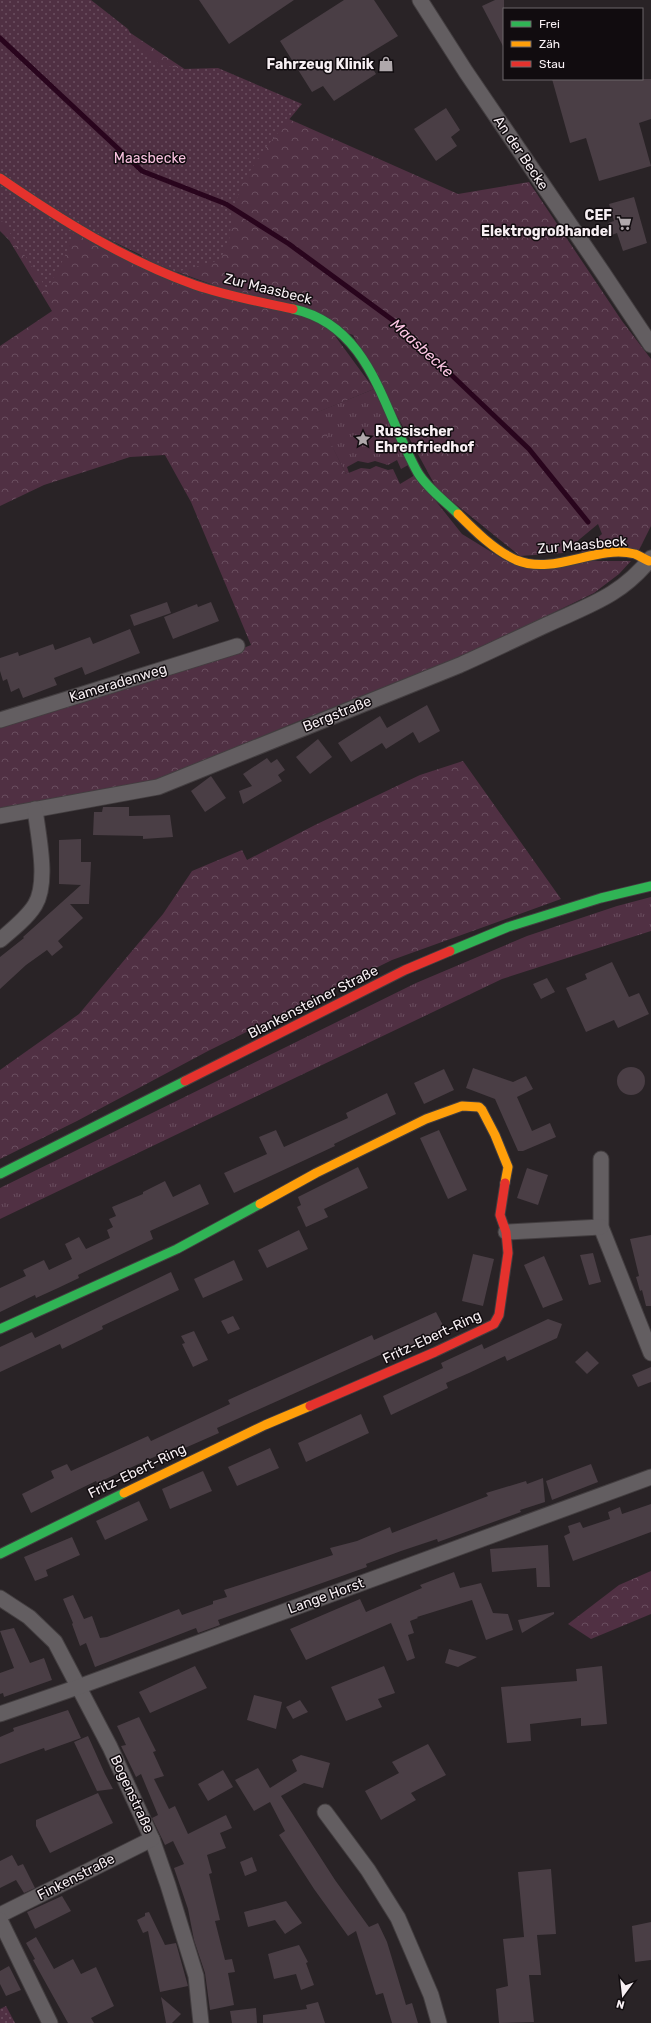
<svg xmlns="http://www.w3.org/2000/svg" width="651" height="2023" font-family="Rubik,sans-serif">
  <defs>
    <pattern id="grass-tufts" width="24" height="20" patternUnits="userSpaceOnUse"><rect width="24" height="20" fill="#503043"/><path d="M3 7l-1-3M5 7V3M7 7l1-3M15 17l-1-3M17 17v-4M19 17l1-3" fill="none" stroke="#6a4e5f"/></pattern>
    <pattern id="forest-crowns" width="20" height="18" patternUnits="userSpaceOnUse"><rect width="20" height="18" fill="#503043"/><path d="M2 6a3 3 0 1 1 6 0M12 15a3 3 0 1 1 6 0" fill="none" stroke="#6a4e5f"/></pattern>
    <pattern id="park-dots" width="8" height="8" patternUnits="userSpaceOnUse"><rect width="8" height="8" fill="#503043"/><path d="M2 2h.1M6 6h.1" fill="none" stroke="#6a4e5f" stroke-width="1.8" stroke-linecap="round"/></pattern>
  </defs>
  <rect width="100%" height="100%" fill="#292326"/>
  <g fill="url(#grass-tufts)">
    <polygon points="374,389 410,464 401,469 397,460 388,465 375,461 368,463 358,461 347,467 349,473 346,474 315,413"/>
    <polygon points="651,897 651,931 502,979 0,1219 0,1188 416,983 527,936 617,906"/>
  </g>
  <g fill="url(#forest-crowns)">
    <polygon points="0,0 96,10 201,80 458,194 529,182 622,321 651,359 651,526 638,552 581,552 602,534 598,524 563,553 520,556 437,489 353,335 144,260"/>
    <polygon points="0,183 96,245 327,325 374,389 316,413 346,474 361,468 370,469 376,466 388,470 393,469 400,484 415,475 462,534 506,561 631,561 619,574 594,593 532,623 454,659 289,725 152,783 0,812 0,726 203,664 251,645 191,502 165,455 130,457 44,485 0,506 0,346 52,311 9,240 0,231"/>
    <polygon points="463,761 561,899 392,960 208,1051 77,1121 0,1159 0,1070 79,1014 163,914 192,871 242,850 247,860 315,825 420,775"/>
    <polygon points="651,1571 651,1614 591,1639 568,1624 619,1585"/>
  </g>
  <g fill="url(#park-dots)">
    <polygon points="0,0 91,0 128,29 140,51 161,65 183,69 218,68 302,104 262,152 240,187 231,223 229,241 220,260 176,272 77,224 64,258 47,289 0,218"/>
    <polygon points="6,2006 15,2023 0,2023 0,2009"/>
  </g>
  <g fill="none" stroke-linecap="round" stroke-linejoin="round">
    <polyline stroke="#29051d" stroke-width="5" points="0,38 142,171 226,204 289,244 398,324 529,449 588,522"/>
  </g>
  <g fill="#4a3e45">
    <polygon points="199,0 294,0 229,44"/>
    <polygon points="344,0 374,0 398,36 365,56 376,74 334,101 323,86 312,92 280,41"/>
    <polygon points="495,0 504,0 504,48 482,6"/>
    <polygon points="552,79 651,79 651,119 639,123 651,166 599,181 586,138 570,143"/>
    <polygon points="446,108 460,130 451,137 457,146 436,161 414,129"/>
    <polygon points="634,197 647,243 623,251 617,233 612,235 608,223 614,221 609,204"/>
    <polygon points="167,602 171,613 134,626 130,615"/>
    <polygon points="211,602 219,621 173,639 164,617 197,604 198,607"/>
    <polygon points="130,629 140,653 85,675 82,667 54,678 57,685 23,698 19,688 11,692 7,679 3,681 0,671 0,658 18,652 19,656 53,644 55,650 90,637 93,644"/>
    <polygon points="427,705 440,731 419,743 413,732 386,749 382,743 351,762 338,743 380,716 387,728"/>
    <polygon points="318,739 332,757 310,774 296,757"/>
    <polygon points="267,758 271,763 277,759 285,770 278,775 282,781 243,804 239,791 252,786 243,774"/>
    <polygon points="211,776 226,798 205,812 191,791"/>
    <polygon points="103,807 129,807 129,816 170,815 173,837 143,839 143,836 93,835 94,812 102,812"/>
    <polygon points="81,839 81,862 91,862 89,904 70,904 83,918 58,941 63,947 52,956 47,950 26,965 0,989 0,957 24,938 23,937 81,885 59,884 59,840"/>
    <polygon points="612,962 629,997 639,993 649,1014 618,1028 614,1020 586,1032 566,988 587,979 585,974"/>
    <polygon points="547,978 555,992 541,999 533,984"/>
    <circle cx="631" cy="1081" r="14"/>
    <polygon points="473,1068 513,1082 526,1076 533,1089 517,1097 532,1131 550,1123 556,1137 523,1151 518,1151 495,1099 466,1088"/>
    <polygon points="444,1069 454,1090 424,1104 414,1083"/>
    <polygon points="387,1093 396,1114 334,1144 335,1146 234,1193 224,1173 267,1154 259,1137 276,1130 284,1147 348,1118 346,1113"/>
    <polygon points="439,1130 467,1190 448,1199 420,1138"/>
    <polygon points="358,1167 368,1188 324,1209 328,1217 306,1227 297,1207 301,1205 298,1197"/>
    <polygon points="527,1168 548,1175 538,1205 517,1198"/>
    <polygon points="165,1181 173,1197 200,1184 209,1204 150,1231 153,1239 78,1275 79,1278 58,1288 36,1298 35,1295 0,1312 0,1288 26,1276 23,1270 44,1260 49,1270 72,1259 65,1244 79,1237 86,1249 110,1238 107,1230 113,1227 109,1219 116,1216 112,1207 143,1194 143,1192"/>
    <polygon points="299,1230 308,1249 267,1268 258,1250"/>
    <polygon points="651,1235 651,1306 646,1306 642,1290 640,1291 636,1277 639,1276 630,1239"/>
    <polygon points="593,1253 601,1282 589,1285 580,1255"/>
    <polygon points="473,1254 494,1259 483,1306 462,1301"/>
    <polygon points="544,1256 563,1300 543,1308 524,1265"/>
    <polygon points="234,1260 243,1280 203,1298 194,1279"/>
    <polygon points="171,1272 179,1290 102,1326 103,1329 62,1349 60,1344 0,1372 0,1347 32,1332 35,1338"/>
    <polygon points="436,1312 446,1331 402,1350 400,1346 217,1428 219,1433 178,1451 176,1447 97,1483 96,1481 31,1513 22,1494 54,1478 51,1471 67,1464 71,1471 148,1436 151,1441 230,1404 228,1400 372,1335 374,1340"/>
    <polygon points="233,1316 240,1329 228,1334 221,1321"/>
    <polygon points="548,1319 562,1324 557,1338 507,1361 505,1356 469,1373 446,1383 448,1388 391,1415 383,1396 443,1368 441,1363 482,1344 484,1349"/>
    <polygon points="194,1331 208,1360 193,1367 182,1344 185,1343 181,1336"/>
    <polygon points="587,1351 599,1363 587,1374 575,1362"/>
    <polygon points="651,1367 651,1382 638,1387 632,1375"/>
    <polygon points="361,1414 369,1433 306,1462 298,1443"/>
    <polygon points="270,1448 279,1468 237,1486 228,1467"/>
    <polygon points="591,1464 598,1482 552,1500 546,1481"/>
    <polygon points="203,1471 212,1491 170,1509 162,1489"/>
    <polygon points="543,1478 545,1502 520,1510 521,1512 438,1542 437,1539 401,1551 366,1564 367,1567 218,1620 220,1625 198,1633 196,1628 95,1667 86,1643 80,1646 72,1624 73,1623 63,1599 73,1595 84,1619 92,1616 100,1638 107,1637 179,1609 182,1615 213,1604 213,1601 227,1597 224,1590 333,1555 330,1548 357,1541 390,1527 392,1533 488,1496 486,1493 526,1481 527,1484"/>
    <polygon points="139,1501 148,1520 105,1540 96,1521"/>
    <polygon points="651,1504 651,1532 573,1561 564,1536 570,1533 568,1526 580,1522 583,1528 610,1519 608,1512 620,1507 622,1514"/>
    <polygon points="72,1537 80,1555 46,1570 48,1576 35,1581 24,1557"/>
    <polygon points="548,1545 550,1587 537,1587 536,1568 492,1572 490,1549"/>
    <polygon points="454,1572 460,1588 481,1583 493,1613 508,1614 513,1630 486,1640 472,1600 417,1617 418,1618 410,1621 414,1633 408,1635 415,1658 407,1661 391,1623 306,1660 290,1629 360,1599 366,1612 422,1588 420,1585"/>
    <polygon points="554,1612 554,1614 522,1633 518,1620"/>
    <polygon points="14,1628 30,1663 44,1658 52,1680 4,1697 3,1693 0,1694 0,1673 14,1668 0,1631"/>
    <polygon points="449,1649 477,1657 458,1667 445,1663"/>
    <polygon points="195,1666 207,1688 150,1713 139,1692"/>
    <polygon points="384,1666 395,1693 378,1699 382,1707 346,1721 331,1687"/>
    <polygon points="602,1666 607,1724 581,1726 581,1718 530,1724 531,1741 507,1743 501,1687 577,1681 576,1669"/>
    <polygon points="254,1695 282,1702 276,1729 247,1720"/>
    <polygon points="300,1700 308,1712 293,1719 286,1707"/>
    <polygon points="68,1710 81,1738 45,1751 44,1748 0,1764 0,1737 14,1731 13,1728"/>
    <polygon points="139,1717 156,1751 153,1752 164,1776 154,1779 169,1809 175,1806 188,1834 226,1815 232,1828 220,1833 226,1848 207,1855 212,1873 209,1874 220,1920 215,1921 225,1960 232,1959 235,1972 228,1973 234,2005 210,2010 205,1973 194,1940 188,1909 174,1868 184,1864 173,1841 165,1845 152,1818 158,1815 141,1774 136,1777 121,1746 126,1745 117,1726"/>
    <polygon points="88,1736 105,1774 113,1789 97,1791 74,1742"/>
    <polygon points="428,1744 446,1775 411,1793 416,1800 381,1820 365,1791 399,1773 392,1762"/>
    <polygon points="301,1755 330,1763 323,1788 304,1783 281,1796 335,1880 369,1927 378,1923 387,1942 406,2005 412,2003 418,2023 392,2023 383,1993 376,1995 356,1931 348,1936 314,1889 279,1835 285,1831 270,1802 254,1811 235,1780 258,1768 270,1788 297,1771 292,1760"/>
    <polygon points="223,1770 233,1787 208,1801 198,1784"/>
    <polygon points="98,1793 113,1823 50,1853 36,1826 36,1820"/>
    <polygon points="12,1855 18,1866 23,1864 35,1888 24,1893 16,1880 0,1888 0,1861"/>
    <polygon points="252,1857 257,1871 245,1876 240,1862"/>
    <polygon points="551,1869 556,1934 537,1935 541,1975 529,1975 534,2022 499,2023 496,1989 508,1986 503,1939 524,1937 518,1872"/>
    <polygon points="62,1896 71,1911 35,1929 27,1912"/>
    <polygon points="286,1901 302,1923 285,1934 275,1920 248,1927 244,1912"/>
    <polygon points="149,1912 165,1945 176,1943 188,1986 160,1992 148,1931 143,1933 137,1920 145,1916 145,1913"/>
    <polygon points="651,1922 651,1960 635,1962 632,1926"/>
    <polygon points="36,1937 54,1969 73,1959 81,1974 96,1967 114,2006 91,2018 94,2023 68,2023 33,1960 35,1959 26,1943"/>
    <polygon points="299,1945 308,1962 306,1963 314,1985 301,1990 296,1974 274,1979 268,1954"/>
    <polygon points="9,1966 21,1990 6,1996 0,1984 0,1971"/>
    <polygon points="161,1997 181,2014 172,2023 166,2023"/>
    <polygon points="318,2002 325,2023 263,2023 263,2015 307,2009 306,2005"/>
    <polygon points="256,2008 257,2023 232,2023 230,2011"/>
  </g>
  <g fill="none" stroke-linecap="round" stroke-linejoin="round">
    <g stroke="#433e40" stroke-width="17">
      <g id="street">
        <polyline points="420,0 466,72 603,273 651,345"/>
        <polyline points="0,720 237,646"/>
        <path d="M 0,816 L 158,787 L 460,665 C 489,652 518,638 546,625 C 589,605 621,596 651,558"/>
        <path d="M 0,940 C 12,930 27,918 35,905 C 49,882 38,835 35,809"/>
        <polyline points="601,1159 601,1227 651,1353"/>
        <polyline points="506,1232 601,1227"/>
        <polyline points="0,1598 29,1617 55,1642 110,1747 152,1839 168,1885 196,1976 201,2023"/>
        <polyline points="0,1714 78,1687 651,1477"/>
        <polyline points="325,1812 368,1870 398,1918 431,1995 439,2023"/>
        <polyline points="0,1915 152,1839"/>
        <polyline points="0,1920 50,2023"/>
      </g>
    </g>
    <g stroke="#433e40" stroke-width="11">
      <g id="fast">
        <path d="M 293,309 C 372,326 383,412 418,473 C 428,489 445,501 458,514"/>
        <polyline points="450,951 508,927 601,898 651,886"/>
        <polyline points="0,1174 185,1081"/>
        <polyline points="0,1329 177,1249 260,1204"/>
        <polyline points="0,1554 124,1493"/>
      </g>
    </g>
    <g stroke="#433e40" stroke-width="11">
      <g id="slow">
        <path d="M 458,514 C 475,531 494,550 516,560 C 555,576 596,544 635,554 C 640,556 644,559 649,561"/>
        <polyline points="260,1204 316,1173 426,1119 462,1106 479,1107 482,1110 495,1135 508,1167 505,1183"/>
        <polyline points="124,1493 265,1425 310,1406"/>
      </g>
    </g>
    <g stroke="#433e40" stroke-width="11">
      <g id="jam">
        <path d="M 0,178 C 61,220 125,260 195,285 C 227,296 260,302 293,309"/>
        <polyline points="185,1081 405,970 450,951"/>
        <polyline points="310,1406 435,1352 494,1324 499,1315 508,1253 506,1232 500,1215 505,1183"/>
      </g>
    </g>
    <use href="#street" stroke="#635e61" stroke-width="15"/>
    <use href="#fast" stroke="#30b455" stroke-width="9"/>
    <use href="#slow" stroke="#ff9f0a" stroke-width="9"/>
    <use href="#jam" stroke="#e5322d" stroke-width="9"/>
  </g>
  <defs>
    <g id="shop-bare" transform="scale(1.2)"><path d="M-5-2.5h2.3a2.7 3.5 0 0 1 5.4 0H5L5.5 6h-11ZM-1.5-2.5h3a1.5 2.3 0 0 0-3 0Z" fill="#afa8ab" stroke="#110c0f" stroke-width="2.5" paint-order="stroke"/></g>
    <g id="supermarket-bare" transform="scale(1.2)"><path d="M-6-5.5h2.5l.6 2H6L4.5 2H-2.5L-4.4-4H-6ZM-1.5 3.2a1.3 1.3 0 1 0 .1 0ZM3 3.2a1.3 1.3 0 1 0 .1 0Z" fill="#afa8ab" stroke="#110c0f" stroke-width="2.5" paint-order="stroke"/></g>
    <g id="sight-bare" transform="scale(1.2)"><path d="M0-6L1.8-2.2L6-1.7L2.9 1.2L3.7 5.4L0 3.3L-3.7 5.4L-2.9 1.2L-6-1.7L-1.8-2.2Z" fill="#afa8ab" stroke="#110c0f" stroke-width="2.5" paint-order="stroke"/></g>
  </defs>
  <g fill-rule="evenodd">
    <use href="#shop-bare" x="386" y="64"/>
    <use href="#supermarket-bare" x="624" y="223"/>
    <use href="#sight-bare" x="363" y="439"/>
  </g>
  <g text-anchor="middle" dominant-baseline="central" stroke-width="3" stroke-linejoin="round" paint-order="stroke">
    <g font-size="14" font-weight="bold" fill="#f7eff3" stroke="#110c0f" text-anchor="end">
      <text x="374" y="64">Fahrzeug Klinik</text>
      <text x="612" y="215">CEF<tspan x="612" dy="16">Elektrogroßhandel</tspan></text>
      <text x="375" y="431" text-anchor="start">Russischer<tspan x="375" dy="16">Ehrenfriedhof</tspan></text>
    </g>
    <g font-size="14" fill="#f7eff3" stroke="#110c0f">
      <text transform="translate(521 153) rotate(56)">An der Becke</text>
      <text transform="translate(268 289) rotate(14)">Zur Maasbeck</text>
      <text transform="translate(582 545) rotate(-5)">Zur Maasbeck</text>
      <text transform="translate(118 683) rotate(-17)">Kameradenweg</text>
      <text transform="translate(337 714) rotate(-22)">Bergstraße</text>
      <text transform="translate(313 1002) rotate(-27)">Blankensteiner Straße</text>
      <text transform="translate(432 1337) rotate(-25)">Fritz-Ebert-Ring</text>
      <text transform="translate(137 1471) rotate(-26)">Fritz-Ebert-Ring</text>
      <text transform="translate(326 1596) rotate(-20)">Lange Horst</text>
      <text transform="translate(132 1794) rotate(65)">Bogenstraße</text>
      <text transform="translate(76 1877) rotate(-27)">Finkenstraße</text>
    </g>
    <g font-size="14" fill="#f8c1df" stroke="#110c0f">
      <text x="150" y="158">Maasbecke</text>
    </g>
    <g font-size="15" font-style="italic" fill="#fdc6e4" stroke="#110c0f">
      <text transform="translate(422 348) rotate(42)">Maasbecke</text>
    </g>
  </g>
  <rect x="503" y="8" width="140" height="72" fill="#110c0f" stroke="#6d676a"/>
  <rect x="511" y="21" width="20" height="6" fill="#30b455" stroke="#6d676a"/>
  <text x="539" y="28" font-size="12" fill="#f7eff3">Frei</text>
  <rect x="511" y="41" width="20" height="6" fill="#ff9f0a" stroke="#6d676a"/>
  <text x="539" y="48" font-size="12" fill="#f7eff3">Zäh</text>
  <rect x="511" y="61" width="20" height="6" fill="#e5322d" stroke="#6d676a"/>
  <text x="539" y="68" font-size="12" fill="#f7eff3">Stau</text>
  <g transform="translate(623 1995) rotate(195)" stroke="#110c0f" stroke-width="3" paint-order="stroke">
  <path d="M0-3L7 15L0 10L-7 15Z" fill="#f7eff3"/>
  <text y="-6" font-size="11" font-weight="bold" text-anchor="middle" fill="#f7eff3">N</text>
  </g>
</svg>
